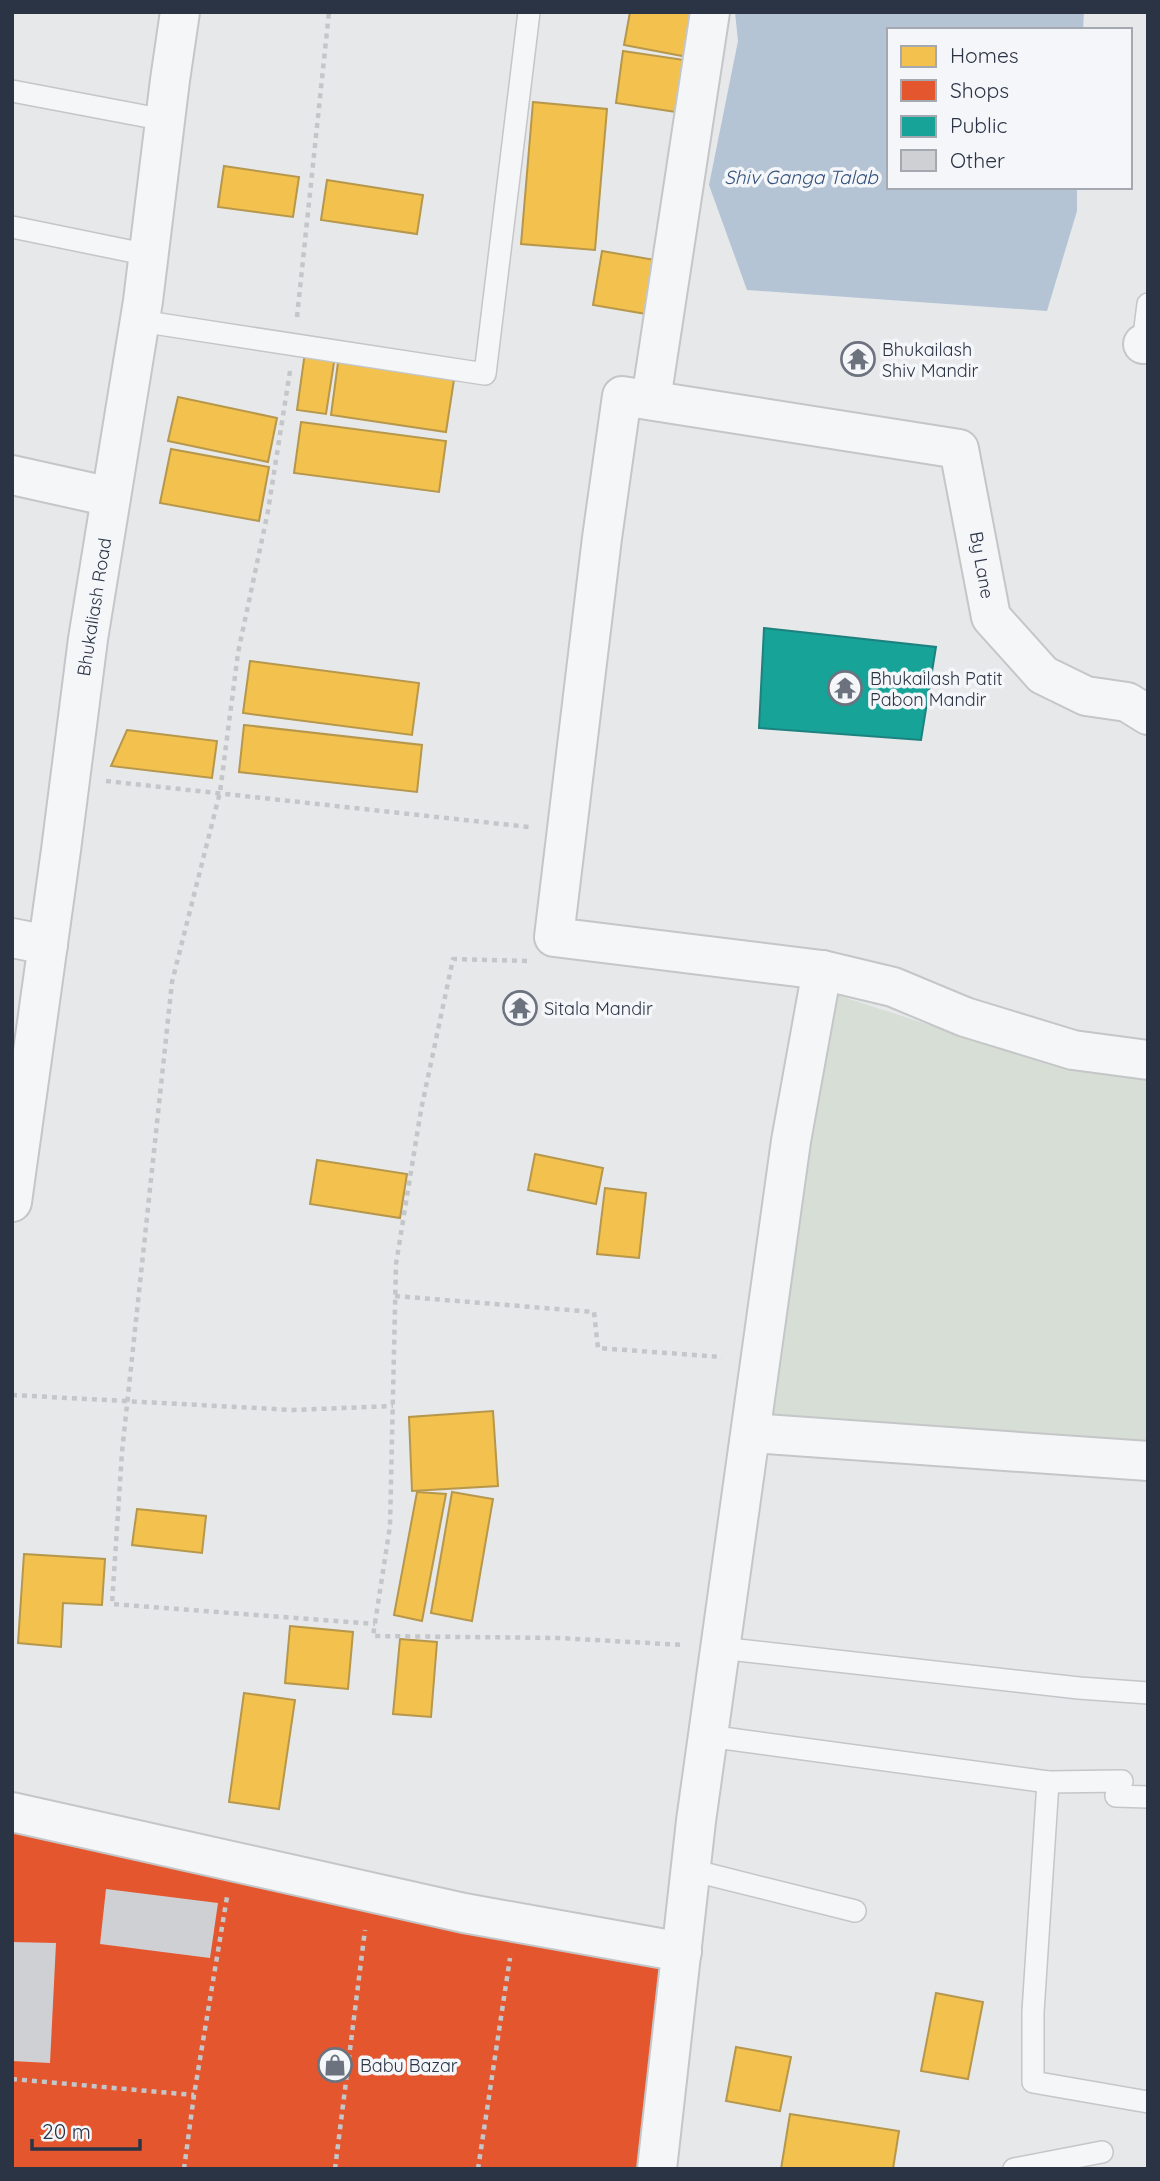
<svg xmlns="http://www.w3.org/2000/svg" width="1160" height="2181" font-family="Quicksand,sans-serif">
  <rect width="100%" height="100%" fill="#e6e8ea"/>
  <polygon fill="#d6ded6" points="834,994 1022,1055 1148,1073 1148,1449 764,1421"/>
  <polygon fill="#b4c4d5" points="735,12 1084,12 1083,30 889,30 889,187 1077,187 1077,211 1047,311 747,290 709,185 738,41"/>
  <g fill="#f2c14e" stroke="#b6974b" stroke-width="2">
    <polygon points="630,12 702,12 693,58 624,45"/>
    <polygon points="623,51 691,61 683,113 616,103"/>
    <polygon points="533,102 607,109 595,250 521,244"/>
    <polygon points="224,166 299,177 293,217 218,207"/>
    <polygon points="327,180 423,195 417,234 321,220"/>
    <polygon points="602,251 667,262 658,316 593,305"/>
    <polygon points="305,352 335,356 326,414 297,410"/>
    <polygon points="339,355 455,373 446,432 331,415"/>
    <polygon points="178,397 277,418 268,462 168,441"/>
    <polygon points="301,422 446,441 439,492 294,473"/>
    <polygon points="171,449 269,467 259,521 160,503"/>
    <polygon points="250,661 419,683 412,735 243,713"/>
    <polygon points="244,725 422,745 417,792 239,772"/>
    <polygon points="127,730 217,741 212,778 111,766"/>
    <polygon points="535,1154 603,1168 596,1204 528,1190"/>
    <polygon points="317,1160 407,1174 400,1218 310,1204"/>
    <polygon points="605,1188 646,1193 639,1258 597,1254"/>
    <polygon points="493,1411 498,1486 412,1491 409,1417"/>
    <polygon points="417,1492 446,1494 422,1621 394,1615"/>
    <polygon points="452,1492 493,1499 472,1621 431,1613"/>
    <polygon points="137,1509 206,1516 202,1553 132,1545"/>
    <polygon points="24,1554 105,1559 102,1605 63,1603 61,1647 18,1643"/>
    <polygon points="290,1626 353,1632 348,1689 285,1683"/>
    <polygon points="400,1639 437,1642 431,1717 393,1714"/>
    <polygon points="244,1693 295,1700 279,1809 229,1802"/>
    <polygon points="936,1993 983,2002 968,2079 921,2071"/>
    <polygon points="736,2047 791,2057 780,2111 726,2101"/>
    <polygon points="790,2114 899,2131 893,2169 781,2169"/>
  </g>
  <polygon fill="#e4572e" stroke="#ac4c35" stroke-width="2" points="12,1824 669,1961 647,2169 12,2169"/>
  <polygon fill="#17a398" stroke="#1d827f" stroke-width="2" points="764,628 936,647 921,740 759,728"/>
  <g fill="#ced0d3">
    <polygon points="106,1889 218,1903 210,1958 100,1944"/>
    <polygon points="12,1942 56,1943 50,2063 12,2061"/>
  </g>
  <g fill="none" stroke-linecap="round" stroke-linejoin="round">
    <g stroke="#c4c6c8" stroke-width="24">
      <g id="service">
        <polyline points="12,91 165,120"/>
        <polyline points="12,227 149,255"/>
        <polyline points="140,321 485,374 529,12"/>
        <polyline points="1143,344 1148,304"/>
        <polyline points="720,1648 1079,1688 1148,1693"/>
        <polyline points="708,1736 1048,1782 1122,1781 1116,1796 1148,1797"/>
        <polyline points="1048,1782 1033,2012 1033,2082 1148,2102"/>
        <polyline points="691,1870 855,1911"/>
        <polyline points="1014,2169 1102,2152"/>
      </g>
    </g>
    <g stroke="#c4c6c8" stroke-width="42">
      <g id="minor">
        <polyline points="1143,344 1148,344"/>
        <polyline points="651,400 710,12"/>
        <polyline points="12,475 111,497"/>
        <polyline points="1148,715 1127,702 1086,696 1043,675 991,617 959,449 622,396 602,538 554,937 822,970 893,987 965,1017 1073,1050 1148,1060"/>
        <polyline points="12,938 48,945"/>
        <polyline points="12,1202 61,850 88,639 143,301 170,80 180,12"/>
        <polyline points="751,1433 1148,1461"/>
        <polyline points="12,1812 464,1913 682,1952"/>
        <polyline points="657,2169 696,1821 791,1141 822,970"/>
      </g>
    </g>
    <g stroke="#c5c6ca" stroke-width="4.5" stroke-dasharray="5 5" stroke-linecap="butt">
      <polyline points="297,317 329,12"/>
      <polyline points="290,371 268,511 238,653 220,792 172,982 122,1452 112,1604 375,1624"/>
      <polyline points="106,781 529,827"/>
      <polyline points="527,961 453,959 421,1110 396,1264 390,1526 373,1636 559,1638 684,1645"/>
      <polyline points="395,1296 594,1312 598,1348 722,1357"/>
      <polyline points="12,1395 293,1410 393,1406"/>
      <polyline points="12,2079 194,2095"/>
      <polyline points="184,2169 194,2095 227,1897"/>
      <polyline points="335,2169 365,1930"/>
      <polyline points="478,2169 510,1958"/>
    </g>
    <use href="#service" stroke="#f5f6f7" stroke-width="21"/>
    <use href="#minor" stroke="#f5f6f7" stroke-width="38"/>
  </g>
  <defs>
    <g id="temple-ring" transform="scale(1.75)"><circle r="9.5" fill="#f4f6f9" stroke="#6c737f" stroke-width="1.5"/><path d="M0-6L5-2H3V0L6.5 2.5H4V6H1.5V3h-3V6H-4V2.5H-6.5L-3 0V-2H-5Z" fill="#6c737f"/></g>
    <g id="shop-ring" transform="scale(1.75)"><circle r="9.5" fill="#f4f6f9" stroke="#6c737f" stroke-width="1.5"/><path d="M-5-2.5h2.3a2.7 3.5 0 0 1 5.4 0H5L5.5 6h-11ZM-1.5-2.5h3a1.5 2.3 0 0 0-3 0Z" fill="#6c737f"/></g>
  </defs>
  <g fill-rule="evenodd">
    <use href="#temple-ring" x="858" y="359"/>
    <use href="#temple-ring" x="845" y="688"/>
    <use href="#temple-ring" x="520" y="1008"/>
    <use href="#shop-ring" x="335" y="2065"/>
  </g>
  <g text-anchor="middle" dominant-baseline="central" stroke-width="7" stroke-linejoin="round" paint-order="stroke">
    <g font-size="18" fill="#2b3445" stroke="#f4f6f9" text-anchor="start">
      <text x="882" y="349">Bhukailash<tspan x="882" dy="21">Shiv Mandir</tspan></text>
      <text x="870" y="678">Bhukailash Patit<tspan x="870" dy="21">Pabon Mandir</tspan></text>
      <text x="544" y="1008">Sitala Mandir</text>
      <text x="360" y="2065">Babu Bazar</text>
    </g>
    <g font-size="18" fill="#2b3445" stroke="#f4f6f9">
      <text transform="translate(982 565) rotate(80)">By Lane</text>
      <text transform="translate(94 607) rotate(-81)">Bhukaliash Road</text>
    </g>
    <g font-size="19" font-style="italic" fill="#34527a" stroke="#f4f6f9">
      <text x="801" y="177">Shiv Ganga Talab</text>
    </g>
  </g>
  <rect width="1160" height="2181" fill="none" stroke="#2b3445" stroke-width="28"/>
  <rect x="887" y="28" width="245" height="161" fill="#f4f6f9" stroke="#a4a8b1" stroke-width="2"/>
  <rect x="901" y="46" width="35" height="21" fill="#f2c14e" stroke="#a4a8b1" stroke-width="2"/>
  <text x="950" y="63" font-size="21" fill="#2b3445">Homes</text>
  <rect x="901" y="80" width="35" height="21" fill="#e4572e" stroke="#a4a8b1" stroke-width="2"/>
  <text x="950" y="98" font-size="21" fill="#2b3445">Shops</text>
  <rect x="901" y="116" width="35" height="21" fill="#17a398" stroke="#a4a8b1" stroke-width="2"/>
  <text x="950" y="133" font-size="21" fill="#2b3445">Public</text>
  <rect x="901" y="150" width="35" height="21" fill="#ced0d3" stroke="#a4a8b1" stroke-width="2"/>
  <text x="950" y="168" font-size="21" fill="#2b3445">Other</text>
  <path d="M32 2139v10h108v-10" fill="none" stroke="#2b3445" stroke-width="3.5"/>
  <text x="42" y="2139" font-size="21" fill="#2b3445" stroke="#f4f6f9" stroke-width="5" paint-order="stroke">20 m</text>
</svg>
